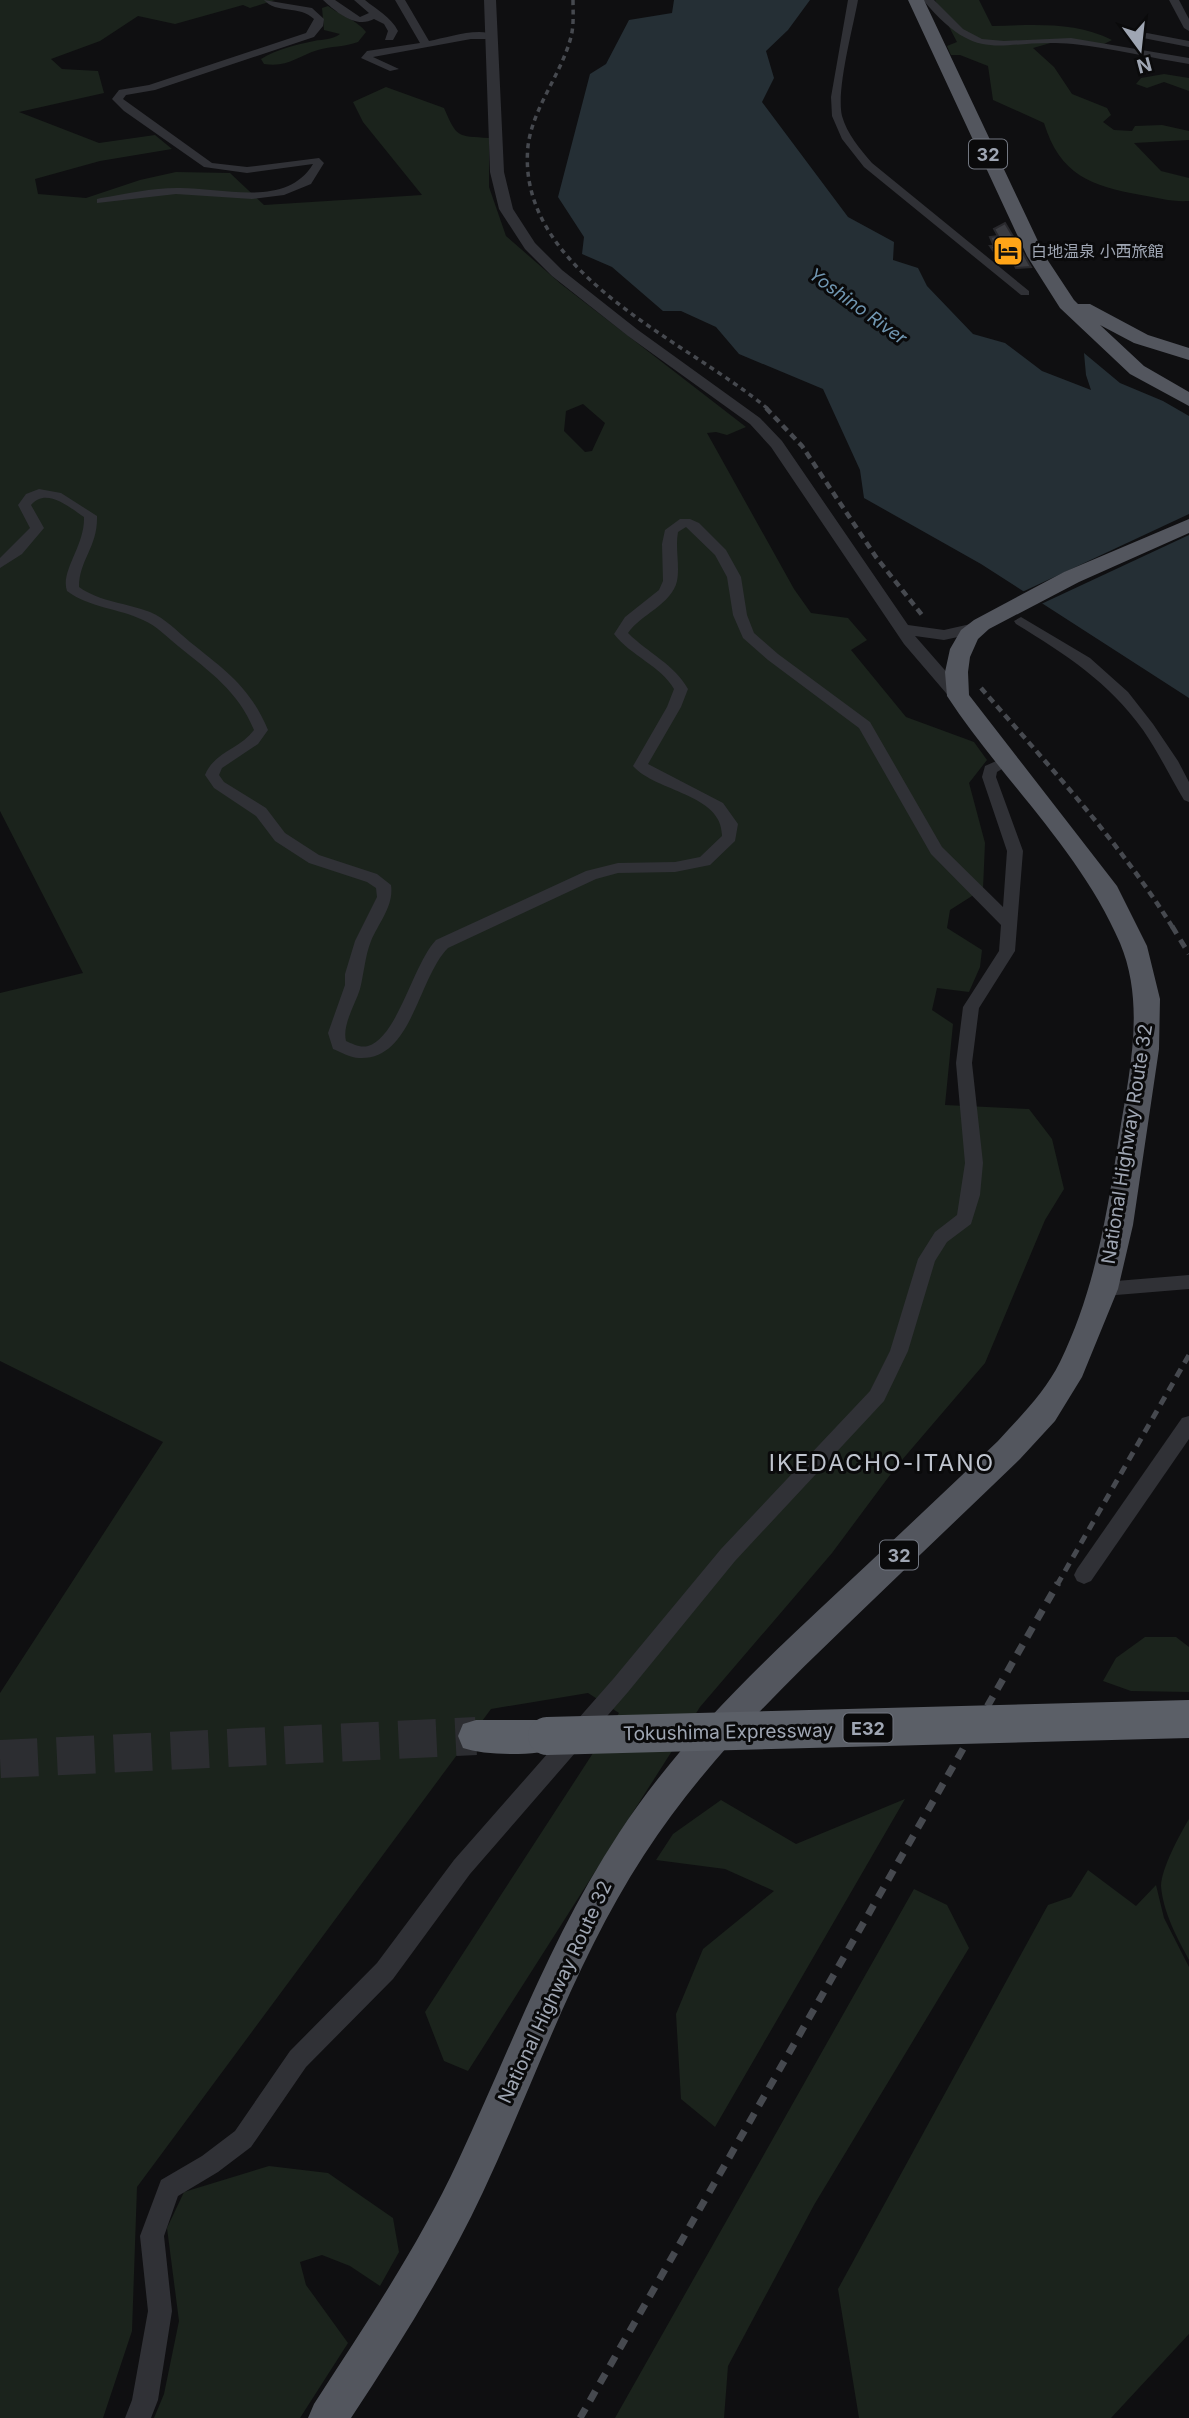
<svg xmlns="http://www.w3.org/2000/svg" width="1189" height="2418" font-family="Inter,'Noto Sans JP',sans-serif">
  <rect width="100%" height="100%" fill="#0f0f11"/>
  <g fill="#1b231c" fill-rule="evenodd">
    <path d="M 0,0 L 275,0 L 250,8 L 243,5 L 175,24 L 138,16 L 100,41 L 51,59 L 62,69 L 98,71 L 104,93 L 19,112 L 99,143 L 155,135 L 172,149 L 100,161 L 35,179 L 38,194 L 86,198 L 140,180 L 176,172 L 230,173 L 264,205 L 422,195 L 363,122 L 353,102 L 386,87 L 444,108 C 457,138 457,136 489,138 L 489,187 L 506,236 L 561,284 L 746,427 L 727,435 L 716,432 L 707,433 L 794,589 L 811,613 L 848,618 L 867,640 L 851,650 L 906,717 L 974,742 L 987,760 L 969,783 L 985,843 L 983,889 L 950,910 L 947,928 L 982,950 L 980,967 L 969,992 L 937,988 L 932,1010 L 953,1024 L 945,1105 L 1029,1109 L 1052,1139 L 1064,1189 L 1045,1220 L 985,1363 L 896,1467 L 832,1553 L 700,1707 L 468,2071 L 444,2061 L 425,2012 L 619,1713 L 588,1693 L 491,1709 L 137,2187 L 132,2331 L 103,2418 L 0,2418 L 0,1693 L 163,1442 L 0,1361 L 0,993 L 83,973 L 0,811 ZM 583,404 L 605,423 L 592,451 L 585,452 L 564,431 L 566,411 Z"/>
    <path d="M 935,0 L 979,0 L 992,26 C 1032,25 1075,21 1112,40 L 1102,45 L 1054,42 L 1033,48 L 1054,67 L 1072,94 L 1107,108 L 1111,115 L 1103,122 L 1114,130 L 1132,131 L 1135,126 L 1162,125 L 1189,131 L 1189,140 L 1134,143 L 1161,171 L 1189,178 L 1189,201 C 1172,202 1158,198 1141,195 C 1091,186 1060,175 1044,123 L 993,100 L 988,66 L 960,55 L 951,55 L 947,46 L 957,42 Z"/>
    <path d="M 328,6 C 340,15 357,20 366,32 L 358,42 C 345,47 331,46 318,50 C 298,56 287,68 264,64 L 261,59 C 277,49 296,45 314,41 C 324,39 332,40 340,34 L 324,30 L 322,8 Z"/>
    <polygon points="1164,74 1189,78 1189,91 1164,82 1147,88 1136,84 1141,78"/>
    <polygon points="1145,1637 1176,1637 1189,1647 1189,1692 1131,1691 1103,1681 1116,1658"/>
    <polygon points="905,1799 715,2127 681,2099 676,2014 703,1949 774,1891 725,1869 656,1860 673,1834 721,1800 796,1844"/>
    <path d="M 1189,1819 L 1189,1960 C 1177,1938 1163,1912 1161,1886 C 1161,1869 1180,1834 1189,1819 Z"/>
    <polygon points="1088,1870 1136,1906 1156,1885 1164,1918 1189,1967 1189,2334 1111,2418 859,2418 838,2289 1048,1905 1071,1897"/>
    <polygon points="914,1889 947,1905 969,1948 814,2205 728,2366 724,2418 615,2418"/>
    <polygon points="269,2166 328,2173 393,2218 399,2252 380,2286 350,2266 322,2255 300,2262 306,2285 348,2343 300,2418 154,2418 164,2394 179,2321 167,2228 184,2192"/>
  </g>
  <polygon fill="#252f35" points="674,0 810,0 788,30 766,51 774,78 762,102 848,217 894,242 893,260 918,268 927,286 973,334 1005,343 1042,371 1091,390 1086,375 1084,353 1120,383 1163,401 1189,416 1189,698 981,564 864,498 860,470 823,389 739,354 716,327 681,311 663,311 612,267 582,254 584,237 558,197 590,74 606,64 629,20 672,13"/>
  <polygon fill="#0f0f11" points="1189,514 1189,535 1039,605 1020,593"/>
  <polygon fill="#3b3c41" stroke="#29292d" stroke-width="2" points="1005,223 1020,248 1031,267 1016,268 1011,258 999,259 990,246 994,246 990,237 998,236 994,229"/>
  <g fill="none" stroke-linecap="round" stroke-linejoin="round">
    <polyline stroke="#2c2d31" stroke-width="38" stroke-dasharray="38 19" stroke-linecap="butt" points="0,1759 476,1736"/>
    <g fill="#303136" fill-rule="evenodd">
      <path d="M 264,0 L 312,8 L 324,19 L 323,26 L 314,37 L 155,90 L 126,95 L 123,99 L 212,163 L 247,167 L 319,158 L 324,163 L 311,184 L 284,195 L 252,199 L 176,194 L 97,203 L 97,199 L 101,198 C 126,194 152,188 177,188 C 221,187 286,209 313,164 L 247,173 L 204,167 L 124,111 L 112,99 L 119,90 L 149,85 L 306,33 L 314,19 C 300,5 276,14 264,0 Z"/>
      <path d="M 323,0 L 335,0 L 360,17 L 369,13 L 354,0 L 365,0 C 377,10 391,17 398,31 L 393,40 L 385,40 L 388,31 L 384,24 L 374,19 C 356,29 336,12 323,0 Z"/>
      <path d="M 395,0 L 405,0 L 429,41 C 447,38 480,26 496,36 L 491,39 L 471,39 L 373,57 L 399,69 L 390,71 L 361,58 L 367,51 L 420,43 Z"/>
      <path d="M 848,0 L 858,0 C 853,28 836,90 842,116 C 847,134 860,149 872,163 L 1029,291 L 1029,295 L 1021,295 L 864,167 L 842,139 L 832,116 L 831,97 Z"/>
      <path d="M 923,0 L 934,0 L 963,29 L 982,39 L 1004,41 L 1071,38 L 1189,58 L 1189,64 C 1151,58 1111,48 1073,44 C 999,37 981,69 923,0 Z"/>
      <polygon points="1169,0 1179,0 1189,19 1189,31 1184,28"/>
      <polygon points="1147,33 1189,41 1189,47 1143,38 1143,34"/>
      <path d="M 39,489 L 61,493 L 97,516 C 98,547 79,560 79,587 C 100,602 127,603 150,612 C 166,619 177,631 190,642 C 225,670 250,687 268,730 L 258,744 L 222,768 L 219,775 L 224,782 L 266,808 L 285,833 L 319,855 L 377,874 L 391,885 C 394,906 379,922 371,941 C 365,956 364,973 360,989 C 355,1005 342,1025 346,1041 C 353,1044 360,1048 368,1046 C 398,1037 413,964 436,940 L 586,871 L 618,863 L 675,862 L 700,857 L 722,836 C 723,794 656,792 633,766 L 667,707 L 674,689 C 661,666 631,656 614,634 L 625,617 L 659,590 L 663,581 L 662,544 L 665,530 L 680,519 L 690,519 L 699,523 L 726,550 L 741,577 L 747,615 L 754,633 L 778,654 L 870,722 L 942,847 L 1003,907 L 1007,851 L 982,777 L 985,766 L 1003,758 L 1013,758 L 1015,761 L 997,772 L 996,777 L 1023,851 L 1015,951 L 979,1008 L 972,1063 L 983,1163 L 980,1195 L 971,1224 L 947,1242 L 935,1261 L 908,1351 L 884,1401 L 735,1561 L 628,1692 L 470,1874 L 393,1979 L 306,2067 L 251,2147 L 218,2172 L 178,2196 L 164,2236 L 172,2311 L 158,2400 L 151,2418 L 125,2418 L 132,2400 L 148,2311 L 140,2236 L 161,2180 L 202,2156 L 235,2131 L 290,2051 L 377,1963 L 454,1860 L 614,1678 L 721,1549 L 870,1391 L 890,1351 L 918,1259 L 935,1232 L 957,1215 L 965,1163 L 956,1063 L 963,1007 L 999,951 L 1001,925 L 931,854 L 859,728 L 768,660 L 743,638 L 733,615 L 727,577 L 715,555 L 686,527 L 678,532 C 675,548 680,566 677,581 C 672,604 640,615 628,633 C 648,653 674,664 688,689 L 681,707 L 648,764 L 723,803 L 738,824 L 735,841 L 710,865 L 675,872 L 618,873 L 596,879 L 448,948 C 418,978 412,1061 359,1058 C 351,1058 341,1052 333,1049 L 328,1033 L 345,985 L 345,974 L 355,941 L 377,897 L 376,888 L 367,882 L 309,863 L 275,841 L 256,816 L 214,788 L 205,775 C 214,752 240,749 254,730 C 238,691 210,672 178,646 C 167,637 157,626 143,620 C 118,608 90,608 67,591 C 60,571 85,546 84,517 C 69,507 46,487 31,505 L 44,528 L 22,554 L 0,568 L 0,558 L 30,528 L 18,505 L 26,494 Z"/>
      <path d="M 1021,617 L 1090,658 L 1128,692 L 1153,724 L 1178,761 L 1189,782 L 1189,802 L 1184,800 C 1170,777 1159,753 1143,730 C 1109,682 1065,654 1016,624 L 1014,621 Z"/>
      <polygon points="1189,1275 1189,1289 1104,1296 1098,1294 1095,1289 1098,1284 1104,1282"/>
      <polygon points="1189,1416 1189,1439 1091,1581 1084,1584 1077,1581 1074,1575 1077,1569 1182,1418"/>
    </g>
    <polygon fill="#303136" fill-rule="evenodd" points="484,0 496,0 504,172 513,209 535,243 562,270 638,330 760,418 782,441 908,625 944,630 975,623 981,624 983,628 981,632 944,640 915,636 964,692 967,696 964,700 952,700 904,644 771,447 750,424 628,336 552,276 525,249 499,209 490,172"/>
    <g fill="#53565e" fill-rule="evenodd">
      <polygon points="908,0 924,0 1045,256 1074,300 1078,304 1090,304 1148,335 1189,348 1189,360 1134,343 1100,325 1144,366 1189,392 1189,406 1130,374 1060,308 1027,256"/>
      <path d="M 1189,519 L 1189,533 L 1079,582 L 989,629 L 978,639 L 970,657 L 968,672 L 969,695 L 1117,886 L 1147,946 L 1160,999 L 1159,1049 L 1133,1225 L 1118,1289 L 1082,1377 L 1055,1421 L 1020,1459 C 963,1514 905,1569 848,1624 C 773,1696 701,1767 644,1855 C 575,1961 536,2079 483,2192 C 446,2271 399,2345 351,2418 L 308,2418 L 314,2404 C 365,2325 418,2247 458,2161 C 510,2050 551,1936 619,1833 C 676,1746 748,1676 823,1606 C 882,1551 940,1496 998,1441 C 1021,1416 1045,1392 1060,1362 C 1095,1290 1107,1214 1119,1137 C 1129,1073 1146,1005 1120,943 C 1080,850 1002,780 947,696 L 945,672 L 950,649 L 961,630 L 974,620 L 1064,572 Z"/>
    </g>
    <path fill="#5b5f67" fill-rule="evenodd" d="M 476,1720 L 547,1720 L 560,1724 L 565,1736 L 560,1748 C 537,1756 486,1756 463,1748 L 458,1736 L 463,1724 Z"/>
    <path stroke="#46494f" stroke-width="3.5" stroke-dasharray="5 4.5" stroke-linecap="butt" d="M 573,0 C 573,13 574,25 571,37 C 561,75 533,107 528,146 C 515,273 688,341 768,409"/>
    <g stroke="#46494f" stroke-width="4.5" stroke-dasharray="7 5" stroke-linecap="butt">
      <polyline points="766,408 802,446 876,557 922,615"/>
      <path d="M 981,688 C 1048,765 1119,841 1173,928"/>
    </g>
    <g stroke="#46494f" stroke-width="5" stroke-dasharray="9 7" stroke-linecap="butt">
      <polyline points="1172,926 1189,954"/>
      <polyline points="1057,1585 1189,1355"/>
    </g>
    <polyline stroke="#46494f" stroke-width="7" stroke-dasharray="11 9" stroke-linecap="butt" points="580,2418 1058,1583"/>
    <polyline stroke="#5b5f67" stroke-width="38" points="547,1736 1189,1719"/>
  </g>
  <defs>
    <g id="hotel-square" transform="scale(1.575)"><rect x="-9" y="-9" width="18" height="18" rx="4" fill="#ffa518" stroke="#0a0a0b"/><path d="M-6-4.5h1.5V1H6V5H4.5V3h-9V5H-6ZM-4 0a1.8 1.8 0 1 1 3.6 0ZM.5 0V-2.5h3Q6-2.5 6 0Z" fill="#111"/></g>
  </defs>
  <g fill-rule="evenodd">
    <use href="#hotel-square" x="1008" y="251"/>
  </g>
  <g text-anchor="middle" dominant-baseline="central" stroke-width="6" stroke-linejoin="round" paint-order="stroke">
    <g font-size="16" fill="#9fa6b3" stroke="#0a0a0b" text-anchor="start">
      <text x="1031" y="251">白地温泉 小西旅館</text>
    </g>
    <g fill="#0a0a0b" stroke="#727781" stroke-width="2">
      <rect x="969" y="139.5" width="38" height="29" rx="5"/>
      <rect x="880" y="1540.5" width="38" height="29" rx="5"/>
      <rect x="843.5" y="1713.5" width="49" height="29" rx="5"/>
    </g>
    <g font-size="18" font-weight="bold" fill="#9fa6b3">
      <text x="988" y="154">32</text>
      <text x="899" y="1555">32</text>
      <text x="868" y="1728">E32</text>
    </g>
    <g font-size="18" font-style="italic" fill="#7197b2" stroke="#0a0a0b">
      <text transform="translate(858 306) rotate(36)">Yoshino River</text>
    </g>
    <g font-size="19" fill="#9fa6b3" stroke="#0a0a0b">
      <text transform="translate(1127 1144) rotate(-81)">National Highway Route 32</text>
      <text transform="translate(728 1732) rotate(-1)">Tokushima Expressway</text>
      <text transform="translate(555 1992) rotate(-65)">National Highway Route 32</text>
    </g>
    <g font-size="23" letter-spacing="2" fill="#c0c5cf" stroke="#0a0a0b">
      <text x="882" y="1463">IKEDACHO-ITANO</text>
    </g>
  </g>
  <g transform="translate(1140 49) rotate(165)" stroke="#0a0a0b" stroke-width="5" paint-order="stroke">
  <path d="M0-5L12 26L0 18L-12 26Z" fill="#9fa6b3"/>
  <text y="-10" font-size="19" font-weight="bold" text-anchor="middle" fill="#9fa6b3">N</text>
  </g>
</svg>
